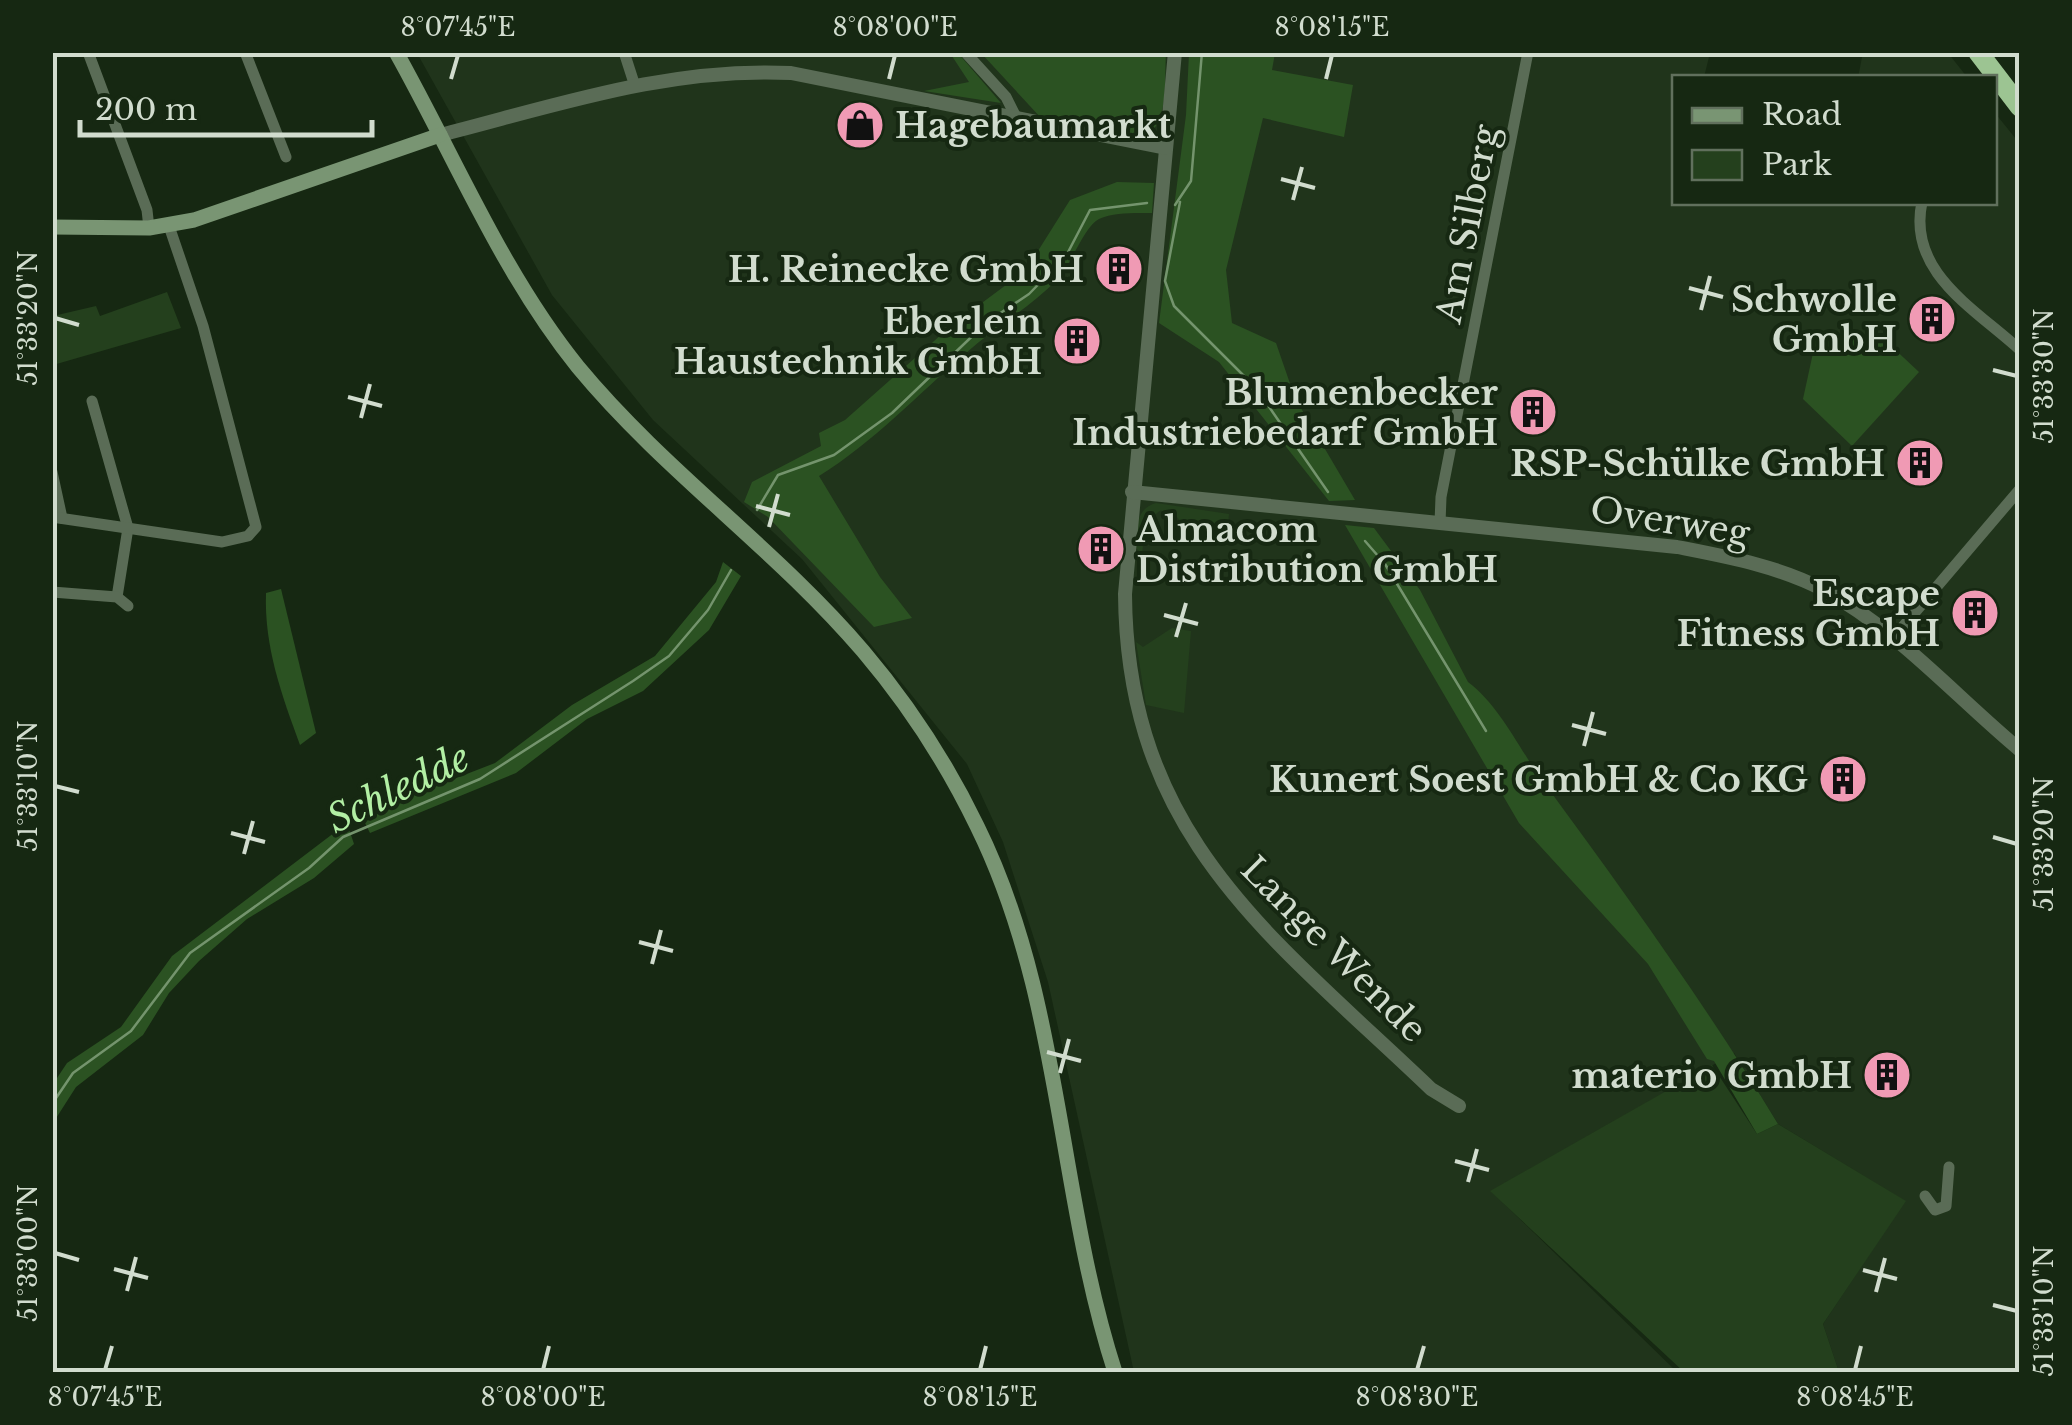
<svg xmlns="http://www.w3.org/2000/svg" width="2072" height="1425" font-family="'Libre Baskerville',serif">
  <rect width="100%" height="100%" fill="#162812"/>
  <g fill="#20341b">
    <polygon points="1863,52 1948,53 1967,77 1858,78"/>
    <polygon points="417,53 1710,53 1704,77 1674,78 1674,202 1994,202 1995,113 2020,144 2019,1372 1839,1372 1823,1324 1905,1201 1778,1124 1734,1053 1491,1191 1677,1372 1134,1372 1048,982 1003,842 967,764 802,559 653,420 552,295"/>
  </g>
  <g fill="#24401d">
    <polygon points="167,292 181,328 53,365 53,316 96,306 100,316"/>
    <path d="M 1156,503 L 1229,514 L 1228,525 L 1189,521 L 1187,529 L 1172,511 L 1166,515 L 1161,510 L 1147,521 L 1151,528 L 1145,528 L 1142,554 L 1135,547 C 1137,529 1135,509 1156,503 Z"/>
    <polygon points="1172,628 1191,631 1184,713 1146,705 1136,642 1143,647"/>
    <polygon points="1712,1065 1757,1134 1778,1124 1906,1201 1823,1324 1839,1372 1684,1372 1490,1191"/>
  </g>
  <g fill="#2b5222">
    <polygon points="950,53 958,53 1001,103 924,91 969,82"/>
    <path d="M 981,53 L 1166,53 C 1164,78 1170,127 1143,137 L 1041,118 Z"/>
    <polygon points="1189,53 1275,53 1272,70 1353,85 1344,137 1263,118 1226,270 1232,323 1276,343 1295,398 1355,500 1329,501 1219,362 1159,323 1186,115"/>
    <path d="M 1117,182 L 1154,183 L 1152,213 C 1135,213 1114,212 1099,219 C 1084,226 1071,266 1056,281 C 1029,308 994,328 966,353 C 917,395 874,442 819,476 L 880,577 L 912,618 L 874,627 L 768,517 L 744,502 L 752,482 L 821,446 L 819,433 L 845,420 L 951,326 L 1026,270 L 1070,200 Z"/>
    <polygon points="1818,330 1888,343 1919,372 1852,446 1803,399"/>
    <path d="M 1345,525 L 1374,528 L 1420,590 L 1468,682 C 1501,707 1520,751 1545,784 C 1627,896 1706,1005 1778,1124 L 1757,1134 L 1714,1061 L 1707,1059 L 1648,964 L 1519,823 Z"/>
    <polygon points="723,562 741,576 709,630 643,691 587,719 516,773 370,833 361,815 495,763 572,705 655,656 716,582"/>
    <path d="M 281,589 L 316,733 L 300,745 C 282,696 264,647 266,593 Z"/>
    <polygon points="347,823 354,844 314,878 247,919 199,961 169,993 143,1035 76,1087 53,1123 53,1084 67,1063 121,1027 172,956"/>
  </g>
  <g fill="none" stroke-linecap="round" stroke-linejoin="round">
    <g stroke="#74946d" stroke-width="2.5">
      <polyline points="1180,202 1165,281 1174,306 1256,388 1328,492"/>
      <polyline points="1175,205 1191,181 1202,52"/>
      <polyline points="757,510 778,475 834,455 892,413 987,322 1029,294 1066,256 1090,210 1147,203"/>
      <polyline points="1365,541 1385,564 1486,731"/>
      <polyline points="52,1104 73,1073 131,1031 190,953 309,868 343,837 480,779 633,681 669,656 708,610 731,570"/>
    </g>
    <g stroke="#5a6c56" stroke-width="11">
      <polyline points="88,52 147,210 149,228"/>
      <polyline points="245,52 286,157"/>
      <polyline points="624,52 634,83"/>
      <polyline points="965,52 1006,97 1017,119"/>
      <path d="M 1922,202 C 1907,272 1974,308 2020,350"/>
      <polyline points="92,401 128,528 117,597"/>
      <polyline points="52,472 62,518"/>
      <polyline points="52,517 222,542 248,536 256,527 203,326 169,226"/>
      <polyline points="1440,523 1441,497 1528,52"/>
      <polyline points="52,592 117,597 128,606"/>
      <polyline points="1894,637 2020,489"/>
      <polyline points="1925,1196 1935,1210 1946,1206 1949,1167"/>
    </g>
    <g stroke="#5a6c56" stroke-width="14">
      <path d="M 1175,52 L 1125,594 C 1127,837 1271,936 1431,1089 L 1459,1106"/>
      <path d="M 440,135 C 558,105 668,67 791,73 L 1166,148"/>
      <path d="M 1132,492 L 1677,547 C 1728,557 1778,566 1824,590 C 1899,631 1955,696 2020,750"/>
    </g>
    <g stroke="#799573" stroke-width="15">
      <path d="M 396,52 C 455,157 502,273 578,367 C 664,471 776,549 863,651 C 908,704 947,764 977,826 C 1062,998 1057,1193 1115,1372"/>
      <polyline points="52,227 149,228 194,220 440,135"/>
    </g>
    <polyline stroke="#9cc492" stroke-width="20" points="1978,52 2020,107"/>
  </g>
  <path fill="none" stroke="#d1dcce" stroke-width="4" d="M 451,79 L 458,55M 889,79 L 895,55M 1326,79 L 1332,55M 1281,179 L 1315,188M 1293,200 L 1302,167M 1689,288 L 1723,297M 1701,310 L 1710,276M 55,318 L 79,325M 1993,370 L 2017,376M 348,397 L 382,406M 361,418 L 370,384M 756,506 L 790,515M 769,527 L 778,494M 1164,615 L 1198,624M 1176,637 L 1186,603M 1572,725 L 1606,734M 1584,746 L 1593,712M 55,786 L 79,792M 231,833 L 265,842M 1993,837 L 2017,844M 244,854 L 253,821M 639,942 L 673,951M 652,964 L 661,930M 1047,1052 L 1081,1061M 1060,1073 L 1069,1039M 1455,1161 L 1489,1170M 1468,1182 L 1477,1149M 55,1253 L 79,1260M 114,1269 L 148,1278M 1863,1270 L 1897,1279M 127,1291 L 136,1257M 1876,1292 L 1885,1258M 1993,1305 L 2017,1311M 105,1370 L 112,1346M 543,1370 L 549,1346M 980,1370 L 986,1346M 1417,1370 L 1424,1346M 1855,1370 L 1861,1346"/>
  <defs>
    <g id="shop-disc" transform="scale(2.5)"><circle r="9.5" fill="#f09ab4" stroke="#162812"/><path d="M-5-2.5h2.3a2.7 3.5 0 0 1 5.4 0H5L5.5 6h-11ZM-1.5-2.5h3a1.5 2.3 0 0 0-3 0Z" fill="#111"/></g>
    <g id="building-disc" transform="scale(2.5)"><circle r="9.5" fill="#f09ab4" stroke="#162812"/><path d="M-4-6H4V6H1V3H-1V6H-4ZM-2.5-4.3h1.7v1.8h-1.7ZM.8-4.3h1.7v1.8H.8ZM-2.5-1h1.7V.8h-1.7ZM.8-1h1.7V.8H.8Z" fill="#111"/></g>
  </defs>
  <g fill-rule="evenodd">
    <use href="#shop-disc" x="860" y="125"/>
    <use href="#building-disc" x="1119" y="269"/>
    <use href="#building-disc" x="1932" y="319"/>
    <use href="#building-disc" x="1077" y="341"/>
    <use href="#building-disc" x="1533" y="412"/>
    <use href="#building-disc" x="1920" y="463"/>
    <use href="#building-disc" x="1101" y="549"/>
    <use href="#building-disc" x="1975" y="613"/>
    <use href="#building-disc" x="1843" y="779"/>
    <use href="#building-disc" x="1887" y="1075"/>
  </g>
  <g text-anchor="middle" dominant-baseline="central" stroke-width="8" stroke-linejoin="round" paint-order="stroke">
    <g font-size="35" font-weight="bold" fill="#d1dcce" stroke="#162812" text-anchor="end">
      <text x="895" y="125" text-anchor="start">Hagebaumarkt</text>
      <text x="1084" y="269">H. Reinecke GmbH</text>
      <text x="1897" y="299">Schwolle<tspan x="1897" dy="40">GmbH</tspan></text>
      <text x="1042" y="321">Eberlein<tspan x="1042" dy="40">Haustechnik GmbH</tspan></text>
      <text x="1498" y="392">Blumenbecker<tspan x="1498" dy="40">Industriebedarf GmbH</tspan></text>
      <text x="1885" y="463">RSP-Schülke GmbH</text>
      <text x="1136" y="529" text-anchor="start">Almacom<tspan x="1136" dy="40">Distribution GmbH</tspan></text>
      <text x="1940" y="593">Escape<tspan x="1940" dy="40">Fitness GmbH</tspan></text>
      <text x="1808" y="779">Kunert Soest GmbH &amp; Co KG</text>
      <text x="1852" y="1075">materio GmbH</text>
    </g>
    <g font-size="35" fill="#d1dcce" stroke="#162812">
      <text transform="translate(1467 224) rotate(-79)">Am Silberg</text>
      <text transform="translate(1670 521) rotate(9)">Overweg</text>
      <text transform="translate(1334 949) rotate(45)">Lange Wende</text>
    </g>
    <g font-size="38" font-style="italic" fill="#b2efa4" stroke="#162812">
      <text transform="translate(398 788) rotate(-26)">Schledde</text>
    </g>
  </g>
  <rect width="2072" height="1425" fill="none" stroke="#162812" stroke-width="110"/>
  <rect x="1672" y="75" width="325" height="130" fill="#162812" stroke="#61705d" stroke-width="2.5"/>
  <rect x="1692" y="108" width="50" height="15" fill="#799573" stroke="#61705d" stroke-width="2.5"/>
  <text x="1762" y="125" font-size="30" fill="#d1dcce">Road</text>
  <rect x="1692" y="150" width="50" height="30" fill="#24401d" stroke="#61705d" stroke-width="2.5"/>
  <text x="1762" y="175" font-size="30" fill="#d1dcce">Park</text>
  <path d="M80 120v15h292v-15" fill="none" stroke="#d1dcce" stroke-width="5"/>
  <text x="95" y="120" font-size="30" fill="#d1dcce" stroke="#162812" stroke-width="8" paint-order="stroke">200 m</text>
  <rect x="55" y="55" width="1962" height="1315" fill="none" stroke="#d1dcce" stroke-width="4"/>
  <g font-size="25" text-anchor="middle" fill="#d1dcce">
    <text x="458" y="36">8°07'45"E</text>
    <text x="895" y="36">8°08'00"E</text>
    <text x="1332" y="36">8°08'15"E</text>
    <text transform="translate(28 318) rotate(-90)" y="9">51°33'20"N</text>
    <text transform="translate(2044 376) rotate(-90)" y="9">51°33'30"N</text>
    <text transform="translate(28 786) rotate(-90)" y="9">51°33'10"N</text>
    <text transform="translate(2044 844) rotate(-90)" y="9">51°33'20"N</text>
    <text transform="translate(28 1253) rotate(-90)" y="9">51°33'00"N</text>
    <text transform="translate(2044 1311) rotate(-90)" y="9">51°33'10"N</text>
    <text x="105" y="1406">8°07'45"E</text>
    <text x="543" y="1406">8°08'00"E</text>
    <text x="980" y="1406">8°08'15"E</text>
    <text x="1417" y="1406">8°08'30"E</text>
    <text x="1855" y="1406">8°08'45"E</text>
  </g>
</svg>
